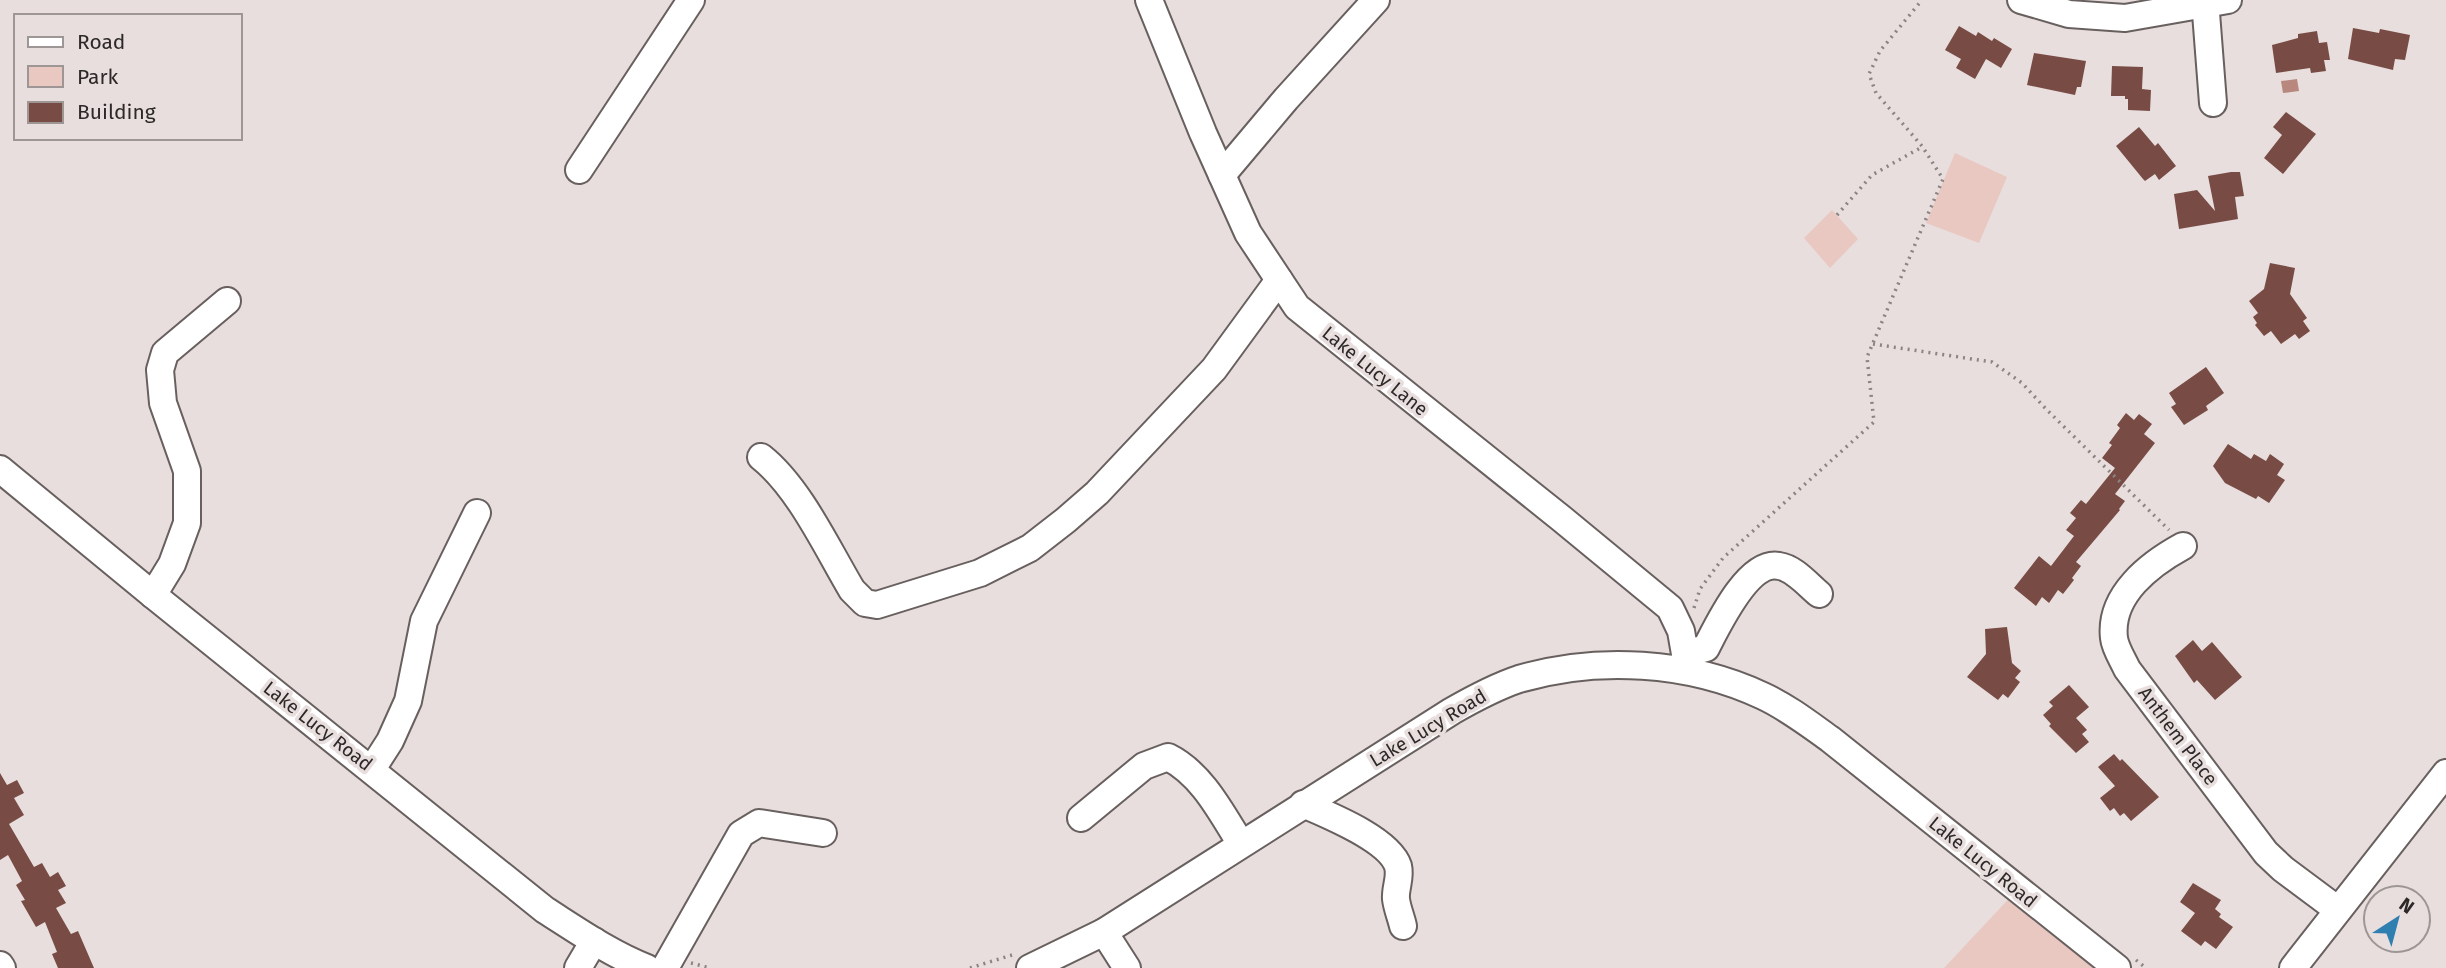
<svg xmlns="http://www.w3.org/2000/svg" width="2446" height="968" font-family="'Fira Sans',sans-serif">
  <rect width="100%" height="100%" fill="#e8dedd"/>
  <g fill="#e9c8c2">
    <polygon points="1955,153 2007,177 1979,243 1926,223"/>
    <polygon points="1832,210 1858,239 1830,268 1804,238"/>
    <polygon points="2017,890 2117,968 1944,968"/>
  </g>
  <polygon fill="#b8877e" points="2297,79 2299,91 2283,93 2281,81"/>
  <g fill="#784c45">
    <polygon points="1959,26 1976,36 1978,32 1992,41 1994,38 2012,49 2001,68 1986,59 1975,79 1956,68 1961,59 1945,50"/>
    <polygon points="2353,28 2379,33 2380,29 2410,35 2405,60 2395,59 2393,70 2348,59"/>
    <polygon points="2317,31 2319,43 2327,42 2330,60 2324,60 2326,71 2311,73 2310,68 2276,73 2272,45 2298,38 2298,34"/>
    <polygon points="2034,53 2086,61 2081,87 2077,87 2075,95 2027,85"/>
    <polygon points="2112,66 2143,67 2142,89 2151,90 2150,111 2128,110 2128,99 2125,99 2125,96 2111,96"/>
    <polygon points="2286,112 2316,134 2283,174 2264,158 2282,135 2273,127"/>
    <polygon points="2139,127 2155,146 2158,143 2176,166 2159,180 2155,174 2145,181 2143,179 2116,146"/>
    <polygon points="2231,172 2240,172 2244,196 2235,197 2238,219 2179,229 2174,194 2197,190 2215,211 2208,176"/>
    <polygon points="2270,263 2295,268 2290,294 2307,318 2303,321 2310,331 2299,339 2295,334 2281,344 2271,331 2264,336 2255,325 2257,323 2253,317 2258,313 2249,301 2264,289"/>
    <polygon points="2206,367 2224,393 2206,406 2208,410 2184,425 2171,407 2176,404 2169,393"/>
    <polygon points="2126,413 2134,420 2139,414 2152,424 2144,434 2155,443 2115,494 2125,501 2119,509 2120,510 2076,562 2081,566 2072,578 2074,580 2063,594 2058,590 2049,603 2042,597 2036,606 2014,588 2039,556 2051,566 2074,536 2066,530 2076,518 2070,513 2081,500 2086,504 2115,468 2102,458 2112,445 2109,443 2120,428 2117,425"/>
    <polygon points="2228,444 2251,459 2254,454 2266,461 2270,454 2284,464 2277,475 2285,480 2269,503 2258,496 2256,499 2225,483 2213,466"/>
    <polygon points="2007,627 2012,663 2021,671 2015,678 2020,682 2008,698 2003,694 1998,700 1967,677 1986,654 1985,629"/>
    <polygon points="2193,640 2202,651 2212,642 2242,677 2215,700 2197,680 2194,683 2175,656"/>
    <polygon points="2069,685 2089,707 2076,718 2087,730 2082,734 2089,742 2076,753 2049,726 2051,724 2043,715 2053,706 2049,702"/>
    <polygon points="2114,754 2120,761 2122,759 2159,797 2131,821 2124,813 2120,816 2114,808 2110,811 2100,798 2115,786 2098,767"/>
    <polygon points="0,773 7,785 17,780 24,793 14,798 24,815 9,824 34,867 42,863 50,877 58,872 66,886 58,890 66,903 56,908 71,934 78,931 94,968 58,968 52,954 57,952 45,922 36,927 21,901 25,900 16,885 22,881 8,855 0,860"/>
    <polygon points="2193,883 2221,900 2215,909 2221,914 2219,917 2233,927 2216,949 2205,941 2201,946 2181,931 2195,913 2180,902"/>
  </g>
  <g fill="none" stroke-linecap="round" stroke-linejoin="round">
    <g stroke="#68605f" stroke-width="30">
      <g id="minor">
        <polyline points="1149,0 1203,133 1248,233 1297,307 1562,519 1670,608 1681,631 1685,654 1684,670"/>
        <polyline points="2021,0 2069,14 2125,18 2228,0"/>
        <polyline points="2205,0 2213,103"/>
        <polyline points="579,170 691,0"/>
        <polyline points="1222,175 1286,99 1376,0"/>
        <path d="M 761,457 C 799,487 827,548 852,590 L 865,603 L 877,605 L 980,573 L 1030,548 L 1066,520 L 1097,493 L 1214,369 L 1279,280"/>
        <path d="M 0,469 L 153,595 L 545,910 C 578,931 611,954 647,968"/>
        <path d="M 2183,546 C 2150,564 2109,595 2114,638 C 2115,648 2123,660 2127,669 L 2266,853 L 2283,869 L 2338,910"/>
        <polyline points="153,595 172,564 187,523 187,471 163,403 160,370 165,353 227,301"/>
        <path d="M 1685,654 L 1706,648 C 1718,625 1748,560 1779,566 C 1794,568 1808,585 1819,594"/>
        <polyline points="372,769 390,741 408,701 424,621 477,513"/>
        <path d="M 1303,804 C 1328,815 1389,839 1398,866 C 1401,878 1395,888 1396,899 C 1397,908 1401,917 1403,926"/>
        <path d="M 1081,818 L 1144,766 L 1168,757 C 1202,774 1221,812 1241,844"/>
        <polyline points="1104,932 1127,968"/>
        <polyline points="0,965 2,968"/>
        <polyline points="578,968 594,941"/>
        <polyline points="665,968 741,834 759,823 823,833"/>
        <path d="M 1030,968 L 1104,932 L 1452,711 C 1473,699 1495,687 1519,679 C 1597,656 1689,661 1763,696 C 1787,707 1809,724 1830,739 L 2117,968"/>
        <polyline points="2293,968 2446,773"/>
      </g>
    </g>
    <g stroke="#8a8483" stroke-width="3.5" stroke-dasharray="2 5" stroke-linecap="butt">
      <polyline points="1837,215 1872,175 1922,147"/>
      <polyline points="1873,344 1992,362 2022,383 2046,409 2169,530"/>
      <polyline points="1694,608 1700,589 1723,558 1874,422 1867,357 1943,179 1922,146 1876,93 1869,74 1880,51 1922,0"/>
      <polyline points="2136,960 2146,968"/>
      <polyline points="691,963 710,968"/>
      <polyline points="970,968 1012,955"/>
    </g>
    <use href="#minor" stroke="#fff" stroke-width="26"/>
  </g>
  <g text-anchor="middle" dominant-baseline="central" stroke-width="7" stroke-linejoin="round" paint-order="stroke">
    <g font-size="19" fill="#2c2928" stroke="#e8dedd">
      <text transform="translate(1375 371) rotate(39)">Lake Lucy Lane</text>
      <text transform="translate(318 726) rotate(38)">Lake Lucy Road</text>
      <text transform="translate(1428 728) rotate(-31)">Lake Lucy Road</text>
      <text transform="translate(2178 736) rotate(53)">Anthem Place</text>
      <text transform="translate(1983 862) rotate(39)">Lake Lucy Road</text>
    </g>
  </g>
  <rect x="14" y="14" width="228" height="126" fill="#e8dedd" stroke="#9d9695" stroke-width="2"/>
  <rect x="28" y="37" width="35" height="10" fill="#ffffff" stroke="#9d9695" stroke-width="2"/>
  <text x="77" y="49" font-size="21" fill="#2c2928">Road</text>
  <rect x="28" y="66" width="35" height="21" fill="#e9c8c2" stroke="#9d9695" stroke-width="2"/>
  <text x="77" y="84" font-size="21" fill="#2c2928">Park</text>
  <rect x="28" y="102" width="35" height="21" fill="#784c45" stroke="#9d9695" stroke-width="2"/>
  <text x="77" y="119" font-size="21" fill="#2c2928">Building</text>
  <g transform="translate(2397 919) rotate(36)"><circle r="33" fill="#e8dedd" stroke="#9d9695" stroke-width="2"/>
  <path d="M0-5L12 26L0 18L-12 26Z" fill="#307fb1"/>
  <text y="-10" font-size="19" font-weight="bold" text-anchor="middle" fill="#2c2928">N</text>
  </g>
</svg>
